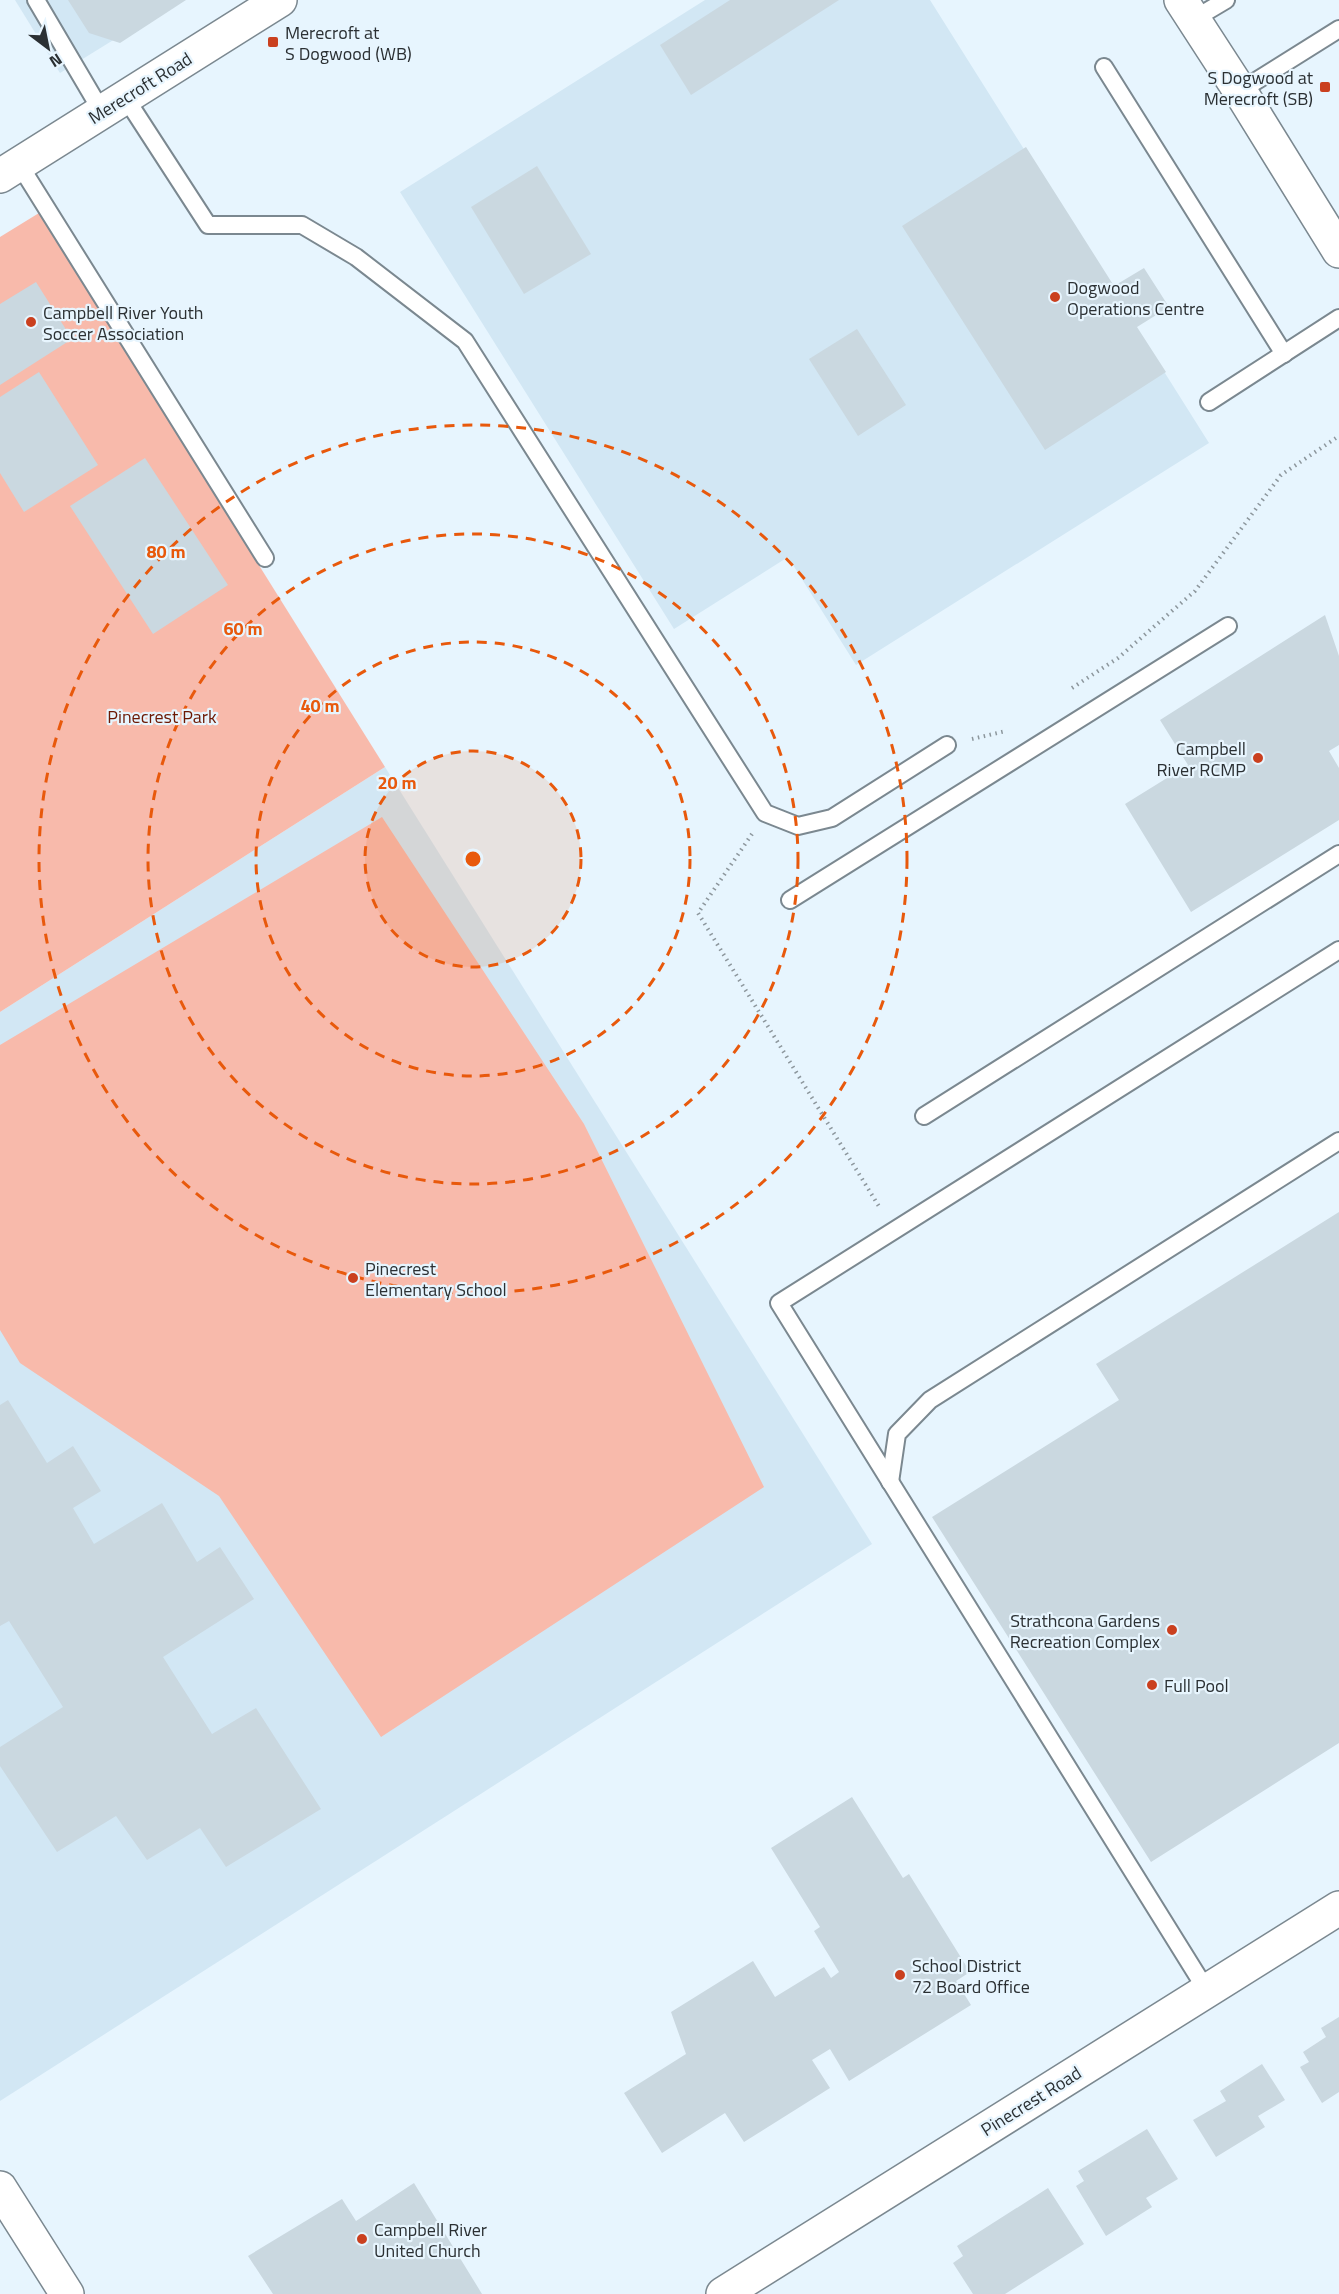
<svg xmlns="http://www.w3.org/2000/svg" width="1339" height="2294" font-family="'Titillium Web',sans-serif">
  <rect width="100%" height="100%" fill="#e7f5fe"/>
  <g fill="#d2e7f4">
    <polygon points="15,0 178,0 60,73"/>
    <polygon points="705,0 930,0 1209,443 856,665 788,557 674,629 400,192"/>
    <polygon points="385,767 872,1544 0,2101 0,1012"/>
  </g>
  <g fill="#f8baab">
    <polygon points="39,213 385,767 0,1012 0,237"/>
    <polygon points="382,817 584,1124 764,1487 381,1737 219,1496 20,1363 0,1330 0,1045"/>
  </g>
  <g fill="#cad8e0">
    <polygon points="68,0 186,0 120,43 89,33"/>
    <polygon points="730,0 839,0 691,95 660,45"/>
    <polygon points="1026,147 1114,286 1144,268 1169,307 1137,327 1166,372 1045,450 902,226"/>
    <polygon points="537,166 591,254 524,294 471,207"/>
    <polygon points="36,282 72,339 0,385 0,304"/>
    <polygon points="857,329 906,405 858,436 809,359"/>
    <polygon points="39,372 98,465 24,512 0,473 0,397"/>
    <polygon points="145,458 228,585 153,634 70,506"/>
    <polygon points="1325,615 1339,656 1339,745 1329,751 1339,768 1339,820 1191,912 1125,804 1188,765 1160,720"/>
    <polygon points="1339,1212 1339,1743 1151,1862 932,1517 1119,1400 1096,1364"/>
    <polygon points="8,1400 47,1463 73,1446 101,1491 73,1508 94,1544 162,1503 197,1562 220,1547 254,1599 163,1657 212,1734 256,1708 321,1809 226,1867 200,1828 147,1860 116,1816 57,1852 0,1766 0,1747 63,1707 9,1621 0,1626 0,1405"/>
    <polygon points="852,1797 903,1878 909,1874 970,1972 956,1981 971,2005 849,2081 830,2049 812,2060 830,2088 744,2142 725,2113 662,2153 624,2093 686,2054 671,2012 753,1961 775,1997 824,1967 831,1978 839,1972 814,1931 820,1927 771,1848"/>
    <polygon points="1339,2017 1339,2092 1322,2103 1300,2067 1309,2062 1303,2052 1326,2037 1321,2028"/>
    <polygon points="1262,2064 1285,2100 1258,2116 1265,2127 1216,2157 1193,2120 1226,2101 1220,2091"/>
    <polygon points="1147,2129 1178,2179 1146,2198 1152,2207 1106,2236 1076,2186 1084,2181 1078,2171"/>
    <polygon points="414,2183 482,2294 273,2294 248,2256 342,2199 356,2221"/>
    <polygon points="1048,2188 1084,2244 1005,2294 973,2294 953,2263 963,2256 957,2246"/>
  </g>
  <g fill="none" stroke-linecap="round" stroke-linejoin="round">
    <g stroke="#7b8890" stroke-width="20">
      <g id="lane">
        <polyline points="36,0 102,112"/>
        <polyline points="1194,19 1226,0"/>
        <polyline points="1104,67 1284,354"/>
        <polyline points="1240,91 1339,29"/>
        <polyline points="125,97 208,225 302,225 356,257 465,341 765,813 798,826 832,818 947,745"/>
        <polyline points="19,164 265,558"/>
        <polyline points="1209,402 1339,318"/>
        <polyline points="790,900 1228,626"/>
        <polyline points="924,1116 1339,854"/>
        <polyline points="890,1482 897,1434 930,1400 1339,1141"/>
        <polyline points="1207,1991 779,1303 1339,950"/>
      </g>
    </g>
    <g stroke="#7b8890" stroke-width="36">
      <g id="street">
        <polyline points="0,2188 67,2294"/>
        <polyline points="723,2294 1339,1908"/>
      </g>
    </g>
    <g stroke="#7b8890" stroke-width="36">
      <g id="secondary">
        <polyline points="1181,0 1240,91 1339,251"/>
        <polyline points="0,176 280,0"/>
      </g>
    </g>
    <g stroke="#8d979d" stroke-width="4" stroke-dasharray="1.5 4.5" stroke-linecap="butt">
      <polyline points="1072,688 1118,658 1195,591 1281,475 1339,436"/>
      <polyline points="972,739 1006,731"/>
      <polyline points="752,834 698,913 880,1208"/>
    </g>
    <use href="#lane" stroke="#fff" stroke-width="16"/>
    <use href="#street" stroke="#fff" stroke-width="33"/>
    <use href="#secondary" stroke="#fff" stroke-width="33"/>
  </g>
  <circle cx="473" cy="859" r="108" fill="#e8590c" fill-opacity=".12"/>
  <g fill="none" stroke="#e8590c" stroke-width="3" stroke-dasharray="10 8">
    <circle cx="473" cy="859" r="108"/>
    <circle cx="473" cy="859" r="217"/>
    <circle cx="473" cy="859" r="325"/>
    <circle cx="473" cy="859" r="434"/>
  </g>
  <g fill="#ca401f" stroke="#e7f5fe" stroke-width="2">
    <rect x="267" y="36" width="12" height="12" rx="3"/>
    <rect x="1319" y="81" width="12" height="12" rx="3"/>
    <circle cx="1055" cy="297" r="6"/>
    <circle cx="31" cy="322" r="6"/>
    <circle cx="1258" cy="758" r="6"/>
    <circle cx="353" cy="1278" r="6"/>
    <circle cx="1172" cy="1630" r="6"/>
    <circle cx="1152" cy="1685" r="6"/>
    <circle cx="900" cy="1975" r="6"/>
    <circle cx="362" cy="2239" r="6"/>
  </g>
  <g text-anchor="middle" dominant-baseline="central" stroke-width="4.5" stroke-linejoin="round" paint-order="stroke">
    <g font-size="18" fill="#2b3033" stroke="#e7f5fe" text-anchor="start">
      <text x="285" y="32">Merecroft at<tspan x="285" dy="21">S Dogwood (WB)</tspan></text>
      <text x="1313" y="77" text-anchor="end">S Dogwood at<tspan x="1313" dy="21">Merecroft (SB)</tspan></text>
      <text x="1067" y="287">Dogwood<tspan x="1067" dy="21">Operations Centre</tspan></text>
      <text x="43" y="312">Campbell River Youth<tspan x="43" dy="21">Soccer Association</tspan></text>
      <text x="1246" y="748" text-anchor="end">Campbell<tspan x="1246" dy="21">River RCMP</tspan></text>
      <text x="365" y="1268">Pinecrest<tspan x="365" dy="21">Elementary School</tspan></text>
      <text x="1160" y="1620" text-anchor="end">Strathcona Gardens<tspan x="1160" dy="21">Recreation Complex</tspan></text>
      <text x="1164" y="1685">Full Pool</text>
      <text x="912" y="1965">School District<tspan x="912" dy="21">72 Board Office</tspan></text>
      <text x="374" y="2229">Campbell River<tspan x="374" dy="21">United Church</tspan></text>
    </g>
    <g font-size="18" fill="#2b3033" stroke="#e7f5fe">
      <text transform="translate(140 88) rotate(-32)">Merecroft Road</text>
      <text transform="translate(1031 2101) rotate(-32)">Pinecrest Road</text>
    </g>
    <g font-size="18" fill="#6c1803" stroke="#e7f5fe">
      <text x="162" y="716">Pinecrest Park</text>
    </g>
  </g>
  <circle cx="473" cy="859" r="9" fill="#e8590c" stroke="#e7f5fe" stroke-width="3"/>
  <g font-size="18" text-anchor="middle" font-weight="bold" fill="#e8590c" stroke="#e7f5fe" stroke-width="4.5" stroke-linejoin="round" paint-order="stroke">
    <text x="166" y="558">80 m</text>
    <text x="243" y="635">60 m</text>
    <text x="320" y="712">40 m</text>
    <text x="397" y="789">20 m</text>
  </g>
  <g transform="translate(48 48) rotate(148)" stroke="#e7f5fe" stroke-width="4.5" paint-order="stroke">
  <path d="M0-4.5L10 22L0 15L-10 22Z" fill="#2b3033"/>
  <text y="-9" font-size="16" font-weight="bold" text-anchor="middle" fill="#2b3033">N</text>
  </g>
</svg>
